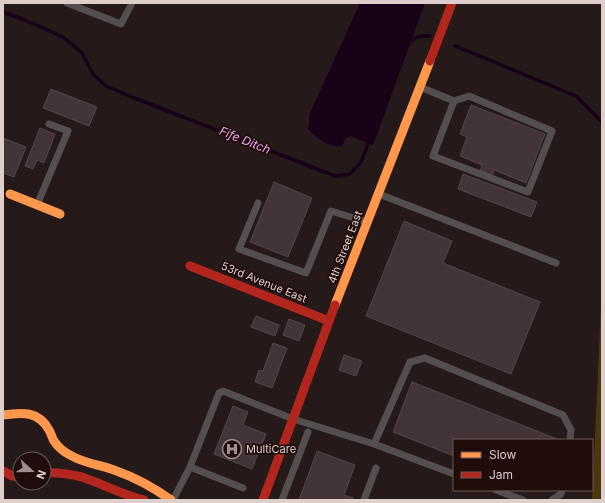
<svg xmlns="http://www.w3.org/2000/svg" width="605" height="503" font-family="Inter,sans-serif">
  <rect width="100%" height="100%" fill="#251919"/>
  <polygon fill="#4c380e" points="602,285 602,500 592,500"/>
  <path fill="#170218" d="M 360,3 L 425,3 L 373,145 L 350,136 L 346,138 L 342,146 C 329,148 316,138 308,129 L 310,113 Z"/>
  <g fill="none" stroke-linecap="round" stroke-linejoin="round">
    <g stroke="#170218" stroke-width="3.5">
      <polyline points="3,12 25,20 63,37 82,53 93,74 106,86 137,99 335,176 350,174 361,162 370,139"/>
      <path d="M 408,45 C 416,36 418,36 430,36"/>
      <polyline points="455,46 576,96 602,122"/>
    </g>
  </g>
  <g fill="#433438" stroke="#524648">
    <polygon points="51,89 97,107 89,126 43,108"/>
    <polygon points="471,105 545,134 526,183 494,170 492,176 480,171 482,165 460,156 467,137 460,134"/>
    <polygon points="40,128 55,134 44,163 37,160 33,169 25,166"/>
    <polygon points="3,138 26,147 14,177 3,173"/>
    <polygon points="463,174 537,202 531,217 458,189"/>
    <polygon points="274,182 312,198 288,257 250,242"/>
    <polygon points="404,221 452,241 443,263 540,302 511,374 366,316"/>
    <polygon points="256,316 279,325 275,336 251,327"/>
    <polygon points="289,319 305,325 299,341 283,335"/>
    <polygon points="273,343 287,348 272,388 255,382 259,370 263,371"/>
    <polygon points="344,355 362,361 356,376 339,370"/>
    <polygon points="412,382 560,440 454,440 454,456 393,432"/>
    <polygon points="233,406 248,412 243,425 266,434 252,469 214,454"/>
    <polygon points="317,451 355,465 344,495 353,498 353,500 299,500"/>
  </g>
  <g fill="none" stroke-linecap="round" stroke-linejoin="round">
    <g stroke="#544f4e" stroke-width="7">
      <polyline points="67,3 121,24 132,3"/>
      <polyline points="420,87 454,101 469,96 552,131 528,192 433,156 454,101"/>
      <polyline points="379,194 556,263"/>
      <polyline points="258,203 239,249 306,273 331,211 367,222"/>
      <polyline points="37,205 68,131 49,124"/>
      <polyline points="374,444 410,362 425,358 563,415 571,430 570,440"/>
      <polyline points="190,467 243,488"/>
      <polyline points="496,490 523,500"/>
      <polyline points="173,500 190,467 219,393 223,391 293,419 374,444 454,474"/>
      <polyline points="282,500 308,432"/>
      <polyline points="364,500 376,468"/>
      <polyline points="552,500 561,494 562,490"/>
    </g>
    <g stroke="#ff974d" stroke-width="9">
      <polyline points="10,194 60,214"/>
      <polyline points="335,305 430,61"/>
      <path d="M 3,415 C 22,412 39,411 49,430 C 51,433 52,438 54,441 C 58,447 64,452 70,455 C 83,463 100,465 114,470 C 134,477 153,487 171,500"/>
    </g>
    <g stroke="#b3261e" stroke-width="9">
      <polyline points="430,61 452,3"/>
      <polyline points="190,266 329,321"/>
      <polyline points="3,471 12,476 20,477"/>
      <path d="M 44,473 C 57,472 69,474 82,477 C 103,484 122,495 144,500"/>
      <polyline points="263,500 335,305"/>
    </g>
  </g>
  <defs>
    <g id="hospital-ring" transform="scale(1)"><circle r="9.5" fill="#200c0b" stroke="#9d8f8e" stroke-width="1.5"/><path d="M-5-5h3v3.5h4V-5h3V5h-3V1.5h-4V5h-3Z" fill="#9d8f8e"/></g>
  </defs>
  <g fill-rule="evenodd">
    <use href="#hospital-ring" x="232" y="449"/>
  </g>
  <g text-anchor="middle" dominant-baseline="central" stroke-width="3.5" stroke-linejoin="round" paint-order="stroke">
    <g font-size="11" fill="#decfcd" stroke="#200c0b">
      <text transform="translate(345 247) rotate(-69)">4th Street East</text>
      <text transform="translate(264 282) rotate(22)">53rd Avenue East</text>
    </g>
    <g font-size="11" fill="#decfcd" stroke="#200c0b" text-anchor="start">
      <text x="246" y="449">MultiCare</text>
    </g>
    <g font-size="12" font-style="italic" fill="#eba9ec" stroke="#200c0b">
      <text transform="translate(245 140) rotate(22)">Fife Ditch</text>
    </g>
  </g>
  <rect width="605" height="503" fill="none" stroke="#decfcd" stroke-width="8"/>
  <rect x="453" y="439" width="140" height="52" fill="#200c0b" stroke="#6c5a59"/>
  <rect x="461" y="452" width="20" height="6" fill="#ff974d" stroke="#6c5a59"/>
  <text x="489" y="459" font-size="12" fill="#decfcd">Slow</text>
  <rect x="461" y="472" width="20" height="6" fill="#b3261e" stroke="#6c5a59"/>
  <text x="489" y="479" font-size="12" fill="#decfcd">Jam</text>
  <g transform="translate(32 471) rotate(111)"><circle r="19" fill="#200c0b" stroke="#6c5a59"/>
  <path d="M0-3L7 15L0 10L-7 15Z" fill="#9d8f8e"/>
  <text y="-6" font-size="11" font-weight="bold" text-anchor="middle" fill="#decfcd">N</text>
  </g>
</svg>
